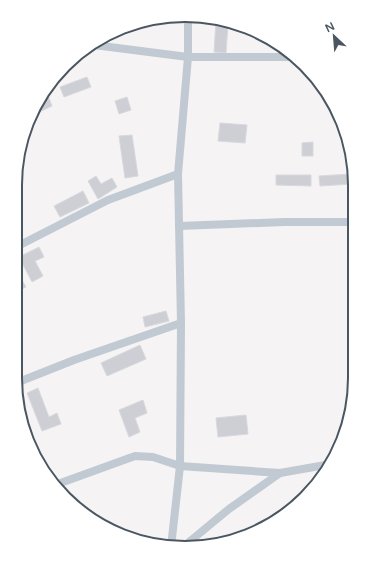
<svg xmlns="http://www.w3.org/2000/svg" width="370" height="563" font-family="'Varela Round',sans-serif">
  <rect width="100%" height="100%" fill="#f5f3f3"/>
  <g fill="#cdcfd5" stroke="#d7d9de">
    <polygon points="216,21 228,23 226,53 214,52"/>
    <polygon points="87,77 91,87 64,97 60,87"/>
    <polygon points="48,96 52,106 33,115 32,110 39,100"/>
    <polygon points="127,97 131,110 119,114 115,101"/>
    <polygon points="220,123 247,125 245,143 218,141"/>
    <polygon points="132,135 138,176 125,178 119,136"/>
    <polygon points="313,142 313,156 302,156 302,143"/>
    <polygon points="351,174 352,184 320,186 319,176"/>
    <polygon points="276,175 311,175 311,186 276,185"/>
    <polygon points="96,176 101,184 112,178 117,187 98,199 88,181"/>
    <polygon points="83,191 89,203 60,217 54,206"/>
    <polygon points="39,247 44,257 35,261 43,276 32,282 19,257"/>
    <polygon points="18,273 26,287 16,292 16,274"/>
    <polygon points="166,311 169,321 145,327 143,317"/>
    <rect x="349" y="324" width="5" height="37"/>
    <polygon points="140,345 146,359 107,376 101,363"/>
    <polygon points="350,383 354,384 354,400 351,409 348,409"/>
    <polygon points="38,388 49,417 57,413 61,424 42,431 27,393"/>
    <polygon points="143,400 147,413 135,418 140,432 129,437 119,410"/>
    <polygon points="246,415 248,434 218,437 216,418"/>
  </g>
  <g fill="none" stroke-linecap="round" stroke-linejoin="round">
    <g stroke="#c1cad2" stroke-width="8">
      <polyline points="94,45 188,57 297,57"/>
      <polyline points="179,226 284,222 354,222"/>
      <polyline points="16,247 108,200 178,174"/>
      <polyline points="16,383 74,360 181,323"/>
      <polyline points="55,485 135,456 153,457 180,466 280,473 331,464"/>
      <polyline points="171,547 180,466 181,323 178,174 188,57 188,17"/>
      <polyline points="183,547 229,509 280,473"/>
    </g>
  </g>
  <path d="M0 0H370V563H0ZM185 22H185A163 163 0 0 1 348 185V378A163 163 0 0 1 185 541H185A163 163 0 0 1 22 378V185A163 163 0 0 1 185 22Z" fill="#fff" fill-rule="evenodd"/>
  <path fill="none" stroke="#4a5661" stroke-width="2" d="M185 22H185A163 163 0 0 1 348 185V378A163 163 0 0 1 185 541H185A163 163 0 0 1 22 378V185A163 163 0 0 1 185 22Z"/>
  <g transform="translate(334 36) rotate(334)" stroke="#ffffff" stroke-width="3" paint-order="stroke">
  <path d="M0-3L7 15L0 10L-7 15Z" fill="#4a5661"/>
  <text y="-6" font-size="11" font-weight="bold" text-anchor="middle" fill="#4a5661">N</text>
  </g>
</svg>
